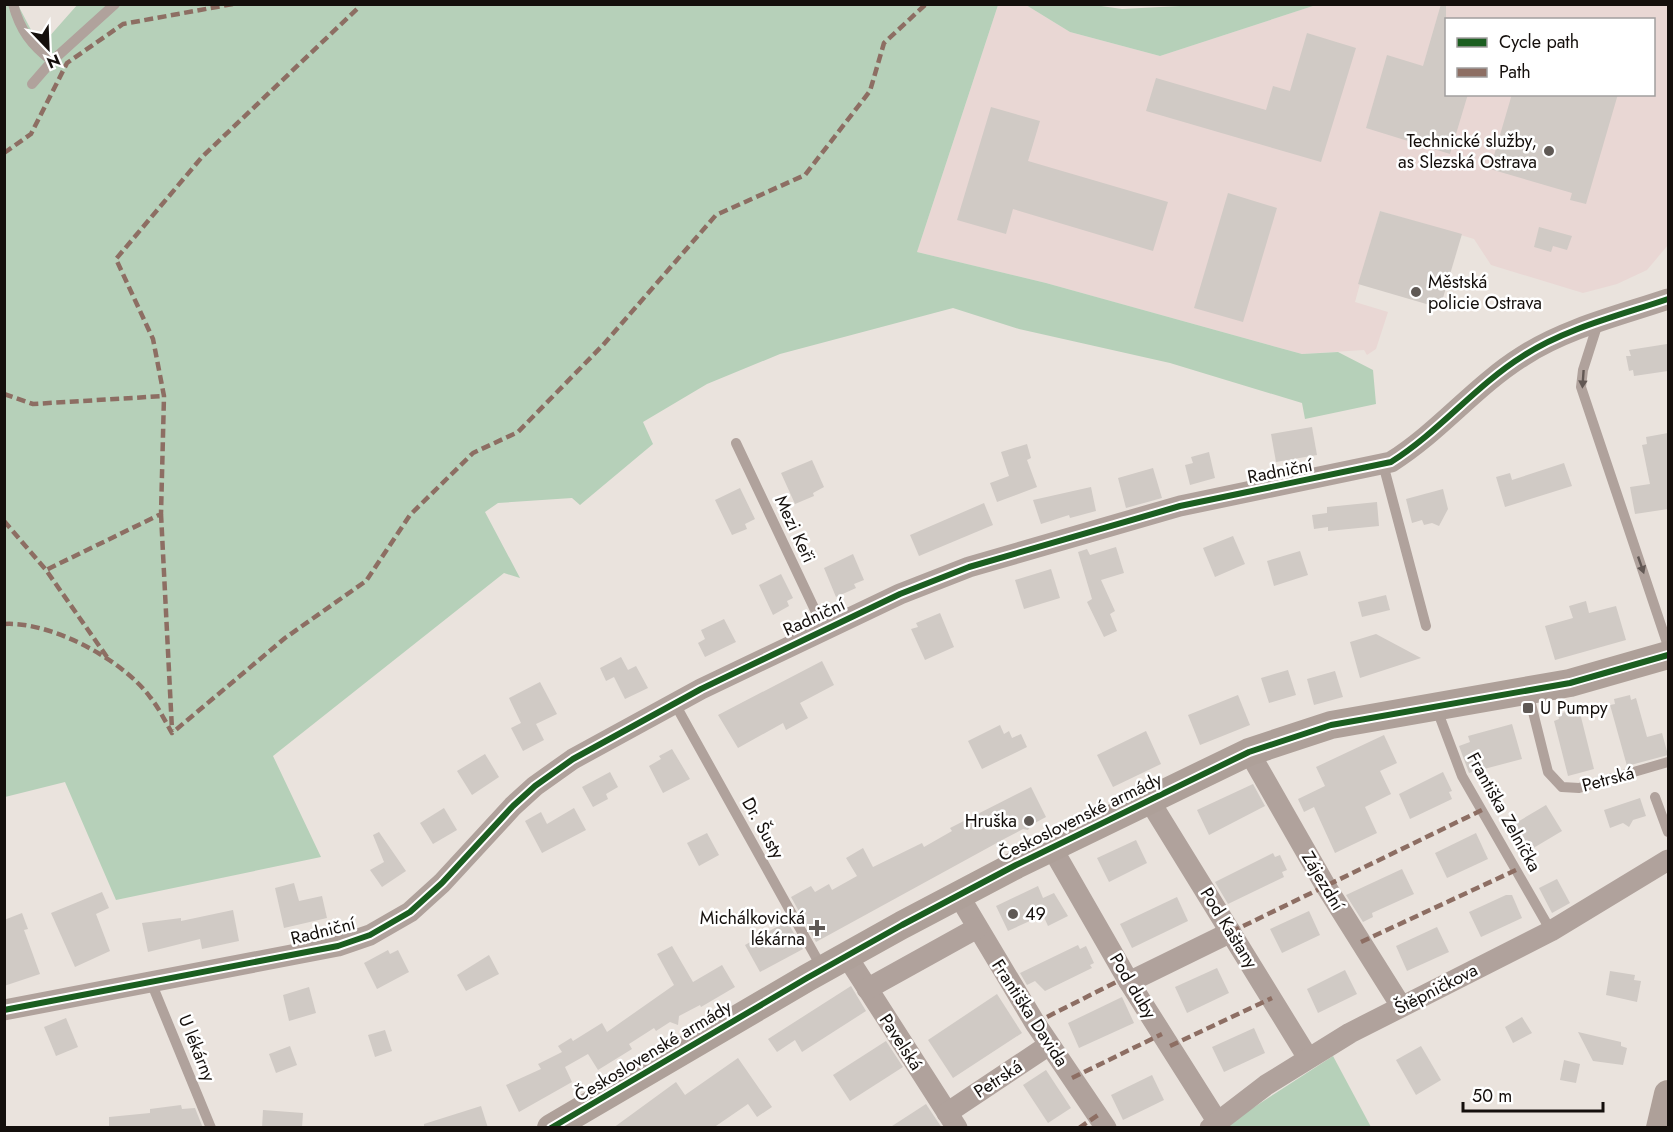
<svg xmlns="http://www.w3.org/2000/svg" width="1673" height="1132" font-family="Jost,sans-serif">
  <rect width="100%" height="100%" fill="#eae3dd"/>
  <path fill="#e9d7d4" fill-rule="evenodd" d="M 998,5 L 1026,5 L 1070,32 L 1160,56 L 1316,5 L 1668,5 L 1668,245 L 1647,270 L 1617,284 L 1583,293 L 1491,265 L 1474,239 L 1380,211 L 1355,302 L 1388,312 L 1376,349 L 1367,355 L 1364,350 L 1302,354 L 1046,283 L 917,252 ZM 1446,20 L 1654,20 L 1654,94 L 1446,94 Z"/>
  <g fill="#b6d0b9">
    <polygon points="78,4 998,5 917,252 1046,283 1302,354 1338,352 1373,370 1376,404 1305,419 1302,403 1170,363 1019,329 953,308 780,354 707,384 643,422 653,444 580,505 572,498 498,503 485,512 520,578 504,573 273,756 321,857 116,900 65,782 5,797 5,5 18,5 40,47"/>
    <polygon points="1199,5 1316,5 1160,56 1070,32 1026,5 1094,5 1122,9"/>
    <polygon points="1333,1056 1371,1127 1222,1128"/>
  </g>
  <g fill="#d0cac5">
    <polygon points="1441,4 1446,4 1446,94 1468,94 1450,154 1366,128 1387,55 1423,66"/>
    <polygon points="1307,33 1356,48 1321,162 1146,111 1156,78 1266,110 1273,86 1290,91"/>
    <polygon points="1512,94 1618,94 1586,204 1570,200 1572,193 1490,169"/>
    <polygon points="991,107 1040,121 1028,161 1168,202 1153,251 1013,209 1006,234 957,220"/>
    <polygon points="1228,193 1277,208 1243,322 1194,308"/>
    <polygon points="1380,211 1462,234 1440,308 1358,284"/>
    <polygon points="1539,227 1572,236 1567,250 1553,246 1551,252 1534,247"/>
    <polygon points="1667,344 1668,371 1634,376 1633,370 1629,371 1626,356 1631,356 1629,350"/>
    <polygon points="1312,427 1317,455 1276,462 1271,434"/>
    <polygon points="1668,433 1668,509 1635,514 1630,487 1650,484 1642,445 1647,444 1646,437"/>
    <polygon points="1027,444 1031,458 1027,460 1037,487 997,502 990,483 1009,476 1001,452"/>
    <polygon points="1209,452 1215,478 1190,485 1185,465 1193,463 1191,457"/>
    <polygon points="812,460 824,487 813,493 814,496 795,504 781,473"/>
    <polygon points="1564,463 1572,486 1505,507 1496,477 1510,473 1512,480"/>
    <polygon points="1153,468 1162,498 1126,508 1118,478"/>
    <polygon points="1091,487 1096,511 1070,518 1069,515 1041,524 1033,500"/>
    <polygon points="740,488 755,519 745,524 747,529 732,535 715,500"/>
    <polygon points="1443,489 1448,509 1439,526 1432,523 1424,525 1422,520 1412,523 1406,499"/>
    <polygon points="1377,502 1379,526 1328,531 1328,527 1314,529 1312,515 1327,513 1327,507"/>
    <polygon points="984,503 993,525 919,556 910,535"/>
    <polygon points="1233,536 1245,564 1215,577 1203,548"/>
    <polygon points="1116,547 1124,573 1101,580 1115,611 1110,614 1117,631 1104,637 1087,602 1092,599 1078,552 1087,549 1090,555"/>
    <polygon points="1300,551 1308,575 1274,586 1267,561"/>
    <polygon points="853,554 864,580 854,584 856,588 836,597 824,568"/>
    <polygon points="1051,569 1060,598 1024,609 1015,580"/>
    <polygon points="781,574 793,598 787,601 789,606 773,615 759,585"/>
    <polygon points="1386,595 1390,610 1362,617 1358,602"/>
    <polygon points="1586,601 1589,613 1616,606 1626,640 1555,660 1545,626 1573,618 1569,606"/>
    <polygon points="940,613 954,647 925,660 911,629 918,627 916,623"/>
    <polygon points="724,619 736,642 705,657 698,643 705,639 701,630"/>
    <polygon points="1376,634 1421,658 1360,678 1350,642"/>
    <polygon points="621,657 628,670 636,666 648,688 625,699 614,677 606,681 600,668"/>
    <polygon points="822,661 834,685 800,703 808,718 786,730 783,723 738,748 718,715"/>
    <polygon points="1288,670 1296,695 1269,703 1261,678"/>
    <polygon points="1335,671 1343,697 1314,705 1307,679"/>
    <polygon points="540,682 557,714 536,724 544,740 523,751 511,728 521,723 509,698"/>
    <polygon points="1238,695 1250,725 1200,745 1188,715"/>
    <polygon points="1630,695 1631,700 1636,698 1647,737 1662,733 1668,755 1627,766 1610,705 1615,704 1614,699"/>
    <polygon points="1573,710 1574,715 1580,713 1594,769 1568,776 1554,721 1559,719 1558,714"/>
    <polygon points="1512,724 1522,759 1469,773 1459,746 1470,742 1468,736"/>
    <polygon points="1000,725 1004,734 1009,731 1012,738 1021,734 1027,747 982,769 968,741"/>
    <polygon points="1146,731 1161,764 1113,787 1097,755"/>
    <polygon points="1384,735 1397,763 1380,771 1391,794 1365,807 1377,833 1335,853 1314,807 1304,812 1298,799 1325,786 1316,767"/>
    <polygon points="672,749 690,779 663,793 649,766 661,759 659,756"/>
    <polygon points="485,754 499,777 472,795 457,771"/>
    <polygon points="610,772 618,787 606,794 608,799 593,807 582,787"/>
    <polygon points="1443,772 1452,791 1449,792 1452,799 1410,819 1399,794"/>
    <polygon points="1253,784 1265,806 1209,835 1197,810"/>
    <polygon points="1031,787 1046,817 1031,825 1028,830 1023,829 1004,839 816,942 791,897 811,886 815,892 829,884 832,890 857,876 846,858 863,848 873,867 922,843 924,847 952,831 950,828"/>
    <polygon points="1640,798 1646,816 1633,820 1629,827 1623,823 1610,828 1604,810"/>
    <polygon points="1546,805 1562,831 1525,853 1509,827"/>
    <polygon points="444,808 457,830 433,844 420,823"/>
    <polygon points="574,808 586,830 542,853 525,821 541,812 547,824"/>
    <polygon points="379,832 406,871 382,887 370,870 384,862 373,835"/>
    <polygon points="707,833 719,855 699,866 687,843"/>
    <polygon points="1476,833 1488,859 1447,878 1435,853"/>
    <polygon points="1136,840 1147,863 1109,882 1097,858"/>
    <polygon points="1273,853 1275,857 1280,855 1287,870 1282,872 1284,877 1228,904 1215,882"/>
    <polygon points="1402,869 1414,894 1372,913 1373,917 1363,922 1346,895"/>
    <polygon points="1557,879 1570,903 1552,913 1539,888"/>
    <polygon points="294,883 299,901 322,896 327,918 284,928 275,888"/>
    <polygon points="1038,886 1043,898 1054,893 1068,916 1048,926 1043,915 1008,931 996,906"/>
    <polygon points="102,892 109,908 96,914 110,951 75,967 51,913"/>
    <polygon points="1506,895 1512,895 1522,918 1481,937 1469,912"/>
    <polygon points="1177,897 1188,921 1132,948 1120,924"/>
    <polygon points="233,910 239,941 202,949 200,939 148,952 142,923 181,918 181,921"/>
    <polygon points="1309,911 1320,935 1282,953 1270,929"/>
    <polygon points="22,913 28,929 24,930 40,974 4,986 4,920"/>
    <polygon points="787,921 803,949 760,972 745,945"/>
    <polygon points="1437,927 1449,952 1407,971 1396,946"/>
    <polygon points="1078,945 1080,949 1086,946 1094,963 1090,965 1092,968 1045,991 1035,981 1027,985 1020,973"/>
    <polygon points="672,946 693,982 722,965 735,987 701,1007 700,1005 679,1016 678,1025 670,1022 656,1031 654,1028 629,1044 632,1049 598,1070 588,1054 565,1067 572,1082 519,1112 506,1085 541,1069 538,1064 562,1052 558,1046 571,1038 573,1041 602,1023 607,1032 674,985 657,954"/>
    <polygon points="388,950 390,954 398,950 409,972 377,989 364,963"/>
    <polygon points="489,955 499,974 466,991 457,975"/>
    <polygon points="1217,968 1229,993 1187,1013 1175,987"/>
    <polygon points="1345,970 1357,994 1318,1013 1307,989"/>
    <polygon points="1610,971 1635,975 1634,980 1641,981 1637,1002 1606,995"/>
    <polygon points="851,986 866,1011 802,1052 795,1040 777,1052 768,1039"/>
    <polygon points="309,987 316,1013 289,1021 283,995"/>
    <polygon points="997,994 1022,1033 953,1078 928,1040"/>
    <polygon points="1122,997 1134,1023 1079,1048 1068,1023"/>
    <polygon points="1522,1017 1532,1033 1513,1043 1505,1027"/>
    <polygon points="66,1018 78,1047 56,1056 44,1027"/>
    <polygon points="1254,1028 1265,1053 1224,1072 1212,1047"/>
    <polygon points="385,1030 392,1051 375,1057 368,1035"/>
    <polygon points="1578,1032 1621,1042 1621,1046 1627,1048 1623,1065 1593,1061"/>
    <polygon points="886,1041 903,1067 850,1101 833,1075"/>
    <polygon points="290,1046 297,1065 276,1073 269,1054"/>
    <polygon points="1421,1046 1441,1080 1416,1095 1396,1060"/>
    <polygon points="738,1058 772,1107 757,1117 748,1104 713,1128 613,1128 676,1082 685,1095"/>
    <polygon points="1564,1060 1580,1064 1576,1083 1560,1080"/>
    <polygon points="1046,1070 1071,1108 1048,1123 1023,1085"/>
    <polygon points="1152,1075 1164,1100 1123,1120 1111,1095"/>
    <polygon points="926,1104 942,1128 889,1128"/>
    <polygon points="181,1105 182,1109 195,1108 203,1128 109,1128 109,1117 150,1113 150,1109"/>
    <polygon points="481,1106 488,1128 424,1128 424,1124"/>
    <polygon points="263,1110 303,1113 302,1128 262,1128"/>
  </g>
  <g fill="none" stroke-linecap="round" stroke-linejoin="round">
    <g stroke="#b0a29c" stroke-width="10">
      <path d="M 13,4 C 20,30 31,45 52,61 L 32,84"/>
      <polyline points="52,61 115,4"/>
      <polyline points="1598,323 1583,370 1581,387 1668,646"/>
      <polyline points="736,443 824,629"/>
      <polyline points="1383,464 1426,626"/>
      <polyline points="1528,692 1548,772 1562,787 1579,788 1668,762"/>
      <polyline points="675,704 822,968"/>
      <polyline points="1436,707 1462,776 1551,931"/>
      <polyline points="1655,797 1668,832"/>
      <polyline points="151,982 211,1128"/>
    </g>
    <g stroke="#b0a29c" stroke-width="21">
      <polyline points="1249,752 1325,885 1401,1006"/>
      <polyline points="1149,800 1308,1058"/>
      <polyline points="1052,848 1129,982 1217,1121"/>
      <polyline points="959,896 1035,1023 1106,1128"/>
      <polyline points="846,955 957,1128"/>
      <polyline points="1129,982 1231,932"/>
      <polyline points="867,989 977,928"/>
      <path d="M 4,1010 L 338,946 L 370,935 L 410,912 L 442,883 L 513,806 L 535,786 L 573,759 L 701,689 L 900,594 L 969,567 L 1180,506 L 1391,462 C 1439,432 1475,386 1523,356 C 1566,328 1621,315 1668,299"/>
      <polyline points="947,1113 1049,1045"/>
      <polyline points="1210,1128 1266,1085 1350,1033 1551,931 1668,860"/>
    </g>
    <g stroke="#aea099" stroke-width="28">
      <polyline points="551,1128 807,978 902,925 1016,865 1249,752 1331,725 1570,683 1668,655"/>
      <polyline points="1660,1128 1668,1094"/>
    </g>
    <g stroke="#8d6e63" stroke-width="4.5" stroke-dasharray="9 4.5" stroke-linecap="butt">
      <polyline points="4,153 31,134 67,63 123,24 233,4"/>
      <polyline points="4,394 33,404 164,396"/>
      <polyline points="161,514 172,730"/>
      <polyline points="4,521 46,570"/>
      <path d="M 4,624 C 51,621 123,660 150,697 C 159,708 165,721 172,733 L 285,638 L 366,581 L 410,515 L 473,453 L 518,432 L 603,345 L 716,215 L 805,175 L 870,91 L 884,43 L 926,4"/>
      <polyline points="107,657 46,570 161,514 164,396 153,339 116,259 202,157 359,7"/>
      <polyline points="1231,932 1482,810"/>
      <polyline points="1361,942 1516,870"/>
      <polyline points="1035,1023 1126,977"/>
      <polyline points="1170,1046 1272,998"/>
      <polyline points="1072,1078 1162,1034"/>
      <polyline points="1079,1128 1098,1115"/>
    </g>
    <g stroke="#fff" stroke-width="10">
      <g id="cycleway">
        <path d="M 4,1010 L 338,946 L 370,935 L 410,912 L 442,883 L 513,806 L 535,786 L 573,759 L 701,689 L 900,594 L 969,567 L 1180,506 L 1391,462 C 1439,432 1475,386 1523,356 C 1566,328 1621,315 1668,299"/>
        <polyline points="551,1128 807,978 902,925 1016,865 1249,752 1331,725 1570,683 1668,655"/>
      </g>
    </g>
    <use href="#cycleway" stroke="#1b5e20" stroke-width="6"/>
  </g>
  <defs><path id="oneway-solid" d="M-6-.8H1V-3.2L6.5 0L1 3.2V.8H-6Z" transform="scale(1.5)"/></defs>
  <g fill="#625854">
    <use href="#oneway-solid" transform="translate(1583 379) rotate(94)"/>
    <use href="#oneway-solid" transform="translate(1641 565) rotate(71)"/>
  </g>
  <g fill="#5f5955" stroke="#fff" stroke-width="2">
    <circle cx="1549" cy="151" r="6"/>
    <circle cx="1416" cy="292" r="6"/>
    <rect x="1522" y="702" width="12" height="12" rx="3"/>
    <circle cx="1029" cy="821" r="6"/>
    <circle cx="1013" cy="914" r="6"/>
    <path d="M814 919h6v6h6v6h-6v6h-6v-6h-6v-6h6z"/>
  </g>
  <g text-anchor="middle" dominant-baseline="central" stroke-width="5" stroke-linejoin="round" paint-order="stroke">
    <g font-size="18" fill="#140f0c" stroke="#fff" text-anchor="end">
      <text x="1537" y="141">Technické služby,<tspan x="1537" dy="21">as Slezská Ostrava</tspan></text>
      <text x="1428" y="282" text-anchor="start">Městská<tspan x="1428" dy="21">policie Ostrava</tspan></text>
      <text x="1540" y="708" text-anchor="start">U Pumpy</text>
      <text x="1017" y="821">Hruška</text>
      <text x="1025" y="914" text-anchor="start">49</text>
      <text x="805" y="918">Michálkovická<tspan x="805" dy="21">lékárna</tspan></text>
    </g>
    <g font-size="18" fill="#140f0c" stroke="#fff">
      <text transform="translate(1280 471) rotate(-11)">Radniční</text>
      <text transform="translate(795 529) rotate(65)">Mezi Keři</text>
      <text transform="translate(814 617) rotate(-25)">Radniční</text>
      <text transform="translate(1608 779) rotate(-15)">Petrská</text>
      <text transform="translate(1504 812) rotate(61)">Františka Zelníčka</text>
      <text transform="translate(1080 817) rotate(-26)">Československé armády</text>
      <text transform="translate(763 828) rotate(61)">Dr. Šusty</text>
      <text transform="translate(1323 881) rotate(59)">Zájezdní</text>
      <text transform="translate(1229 928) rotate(58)">Pod Kaštany</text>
      <text transform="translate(323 931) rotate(-14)">Radniční</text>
      <text transform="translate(1133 986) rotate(59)">Pod duby</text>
      <text transform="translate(1436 989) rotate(-27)">Štěpničkova</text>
      <text transform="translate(1030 1013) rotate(57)">Františka Davida</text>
      <text transform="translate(901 1042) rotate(57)">Pavelská</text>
      <text transform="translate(197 1048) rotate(68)">U lékárny</text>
      <text transform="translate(653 1051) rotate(-31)">Československé armády</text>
      <text transform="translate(998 1079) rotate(-33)">Petrská</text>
    </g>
  </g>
  <rect width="1673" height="1132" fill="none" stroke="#140f0c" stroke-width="12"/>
  <rect x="1445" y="18" width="210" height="78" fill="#ffffff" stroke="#a19f9e" stroke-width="1.5"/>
  <rect x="1457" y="38" width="30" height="9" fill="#1b5e20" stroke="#a19f9e" stroke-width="1.5"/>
  <text x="1499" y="48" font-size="18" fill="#140f0c">Cycle path</text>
  <rect x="1457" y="68" width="30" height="9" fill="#8d6e63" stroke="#a19f9e" stroke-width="1.5"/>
  <text x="1499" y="78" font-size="18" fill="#140f0c">Path</text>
  <g transform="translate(48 48) rotate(157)" stroke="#ffffff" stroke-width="4.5" paint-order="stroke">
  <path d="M0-4.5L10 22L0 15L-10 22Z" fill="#140f0c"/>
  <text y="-9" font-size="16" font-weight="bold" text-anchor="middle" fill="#140f0c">N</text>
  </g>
  <path d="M1463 1102v9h140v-9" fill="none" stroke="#140f0c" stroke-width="3"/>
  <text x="1472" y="1102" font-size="18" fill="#140f0c" stroke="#ffffff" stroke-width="4.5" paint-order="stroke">50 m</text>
</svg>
